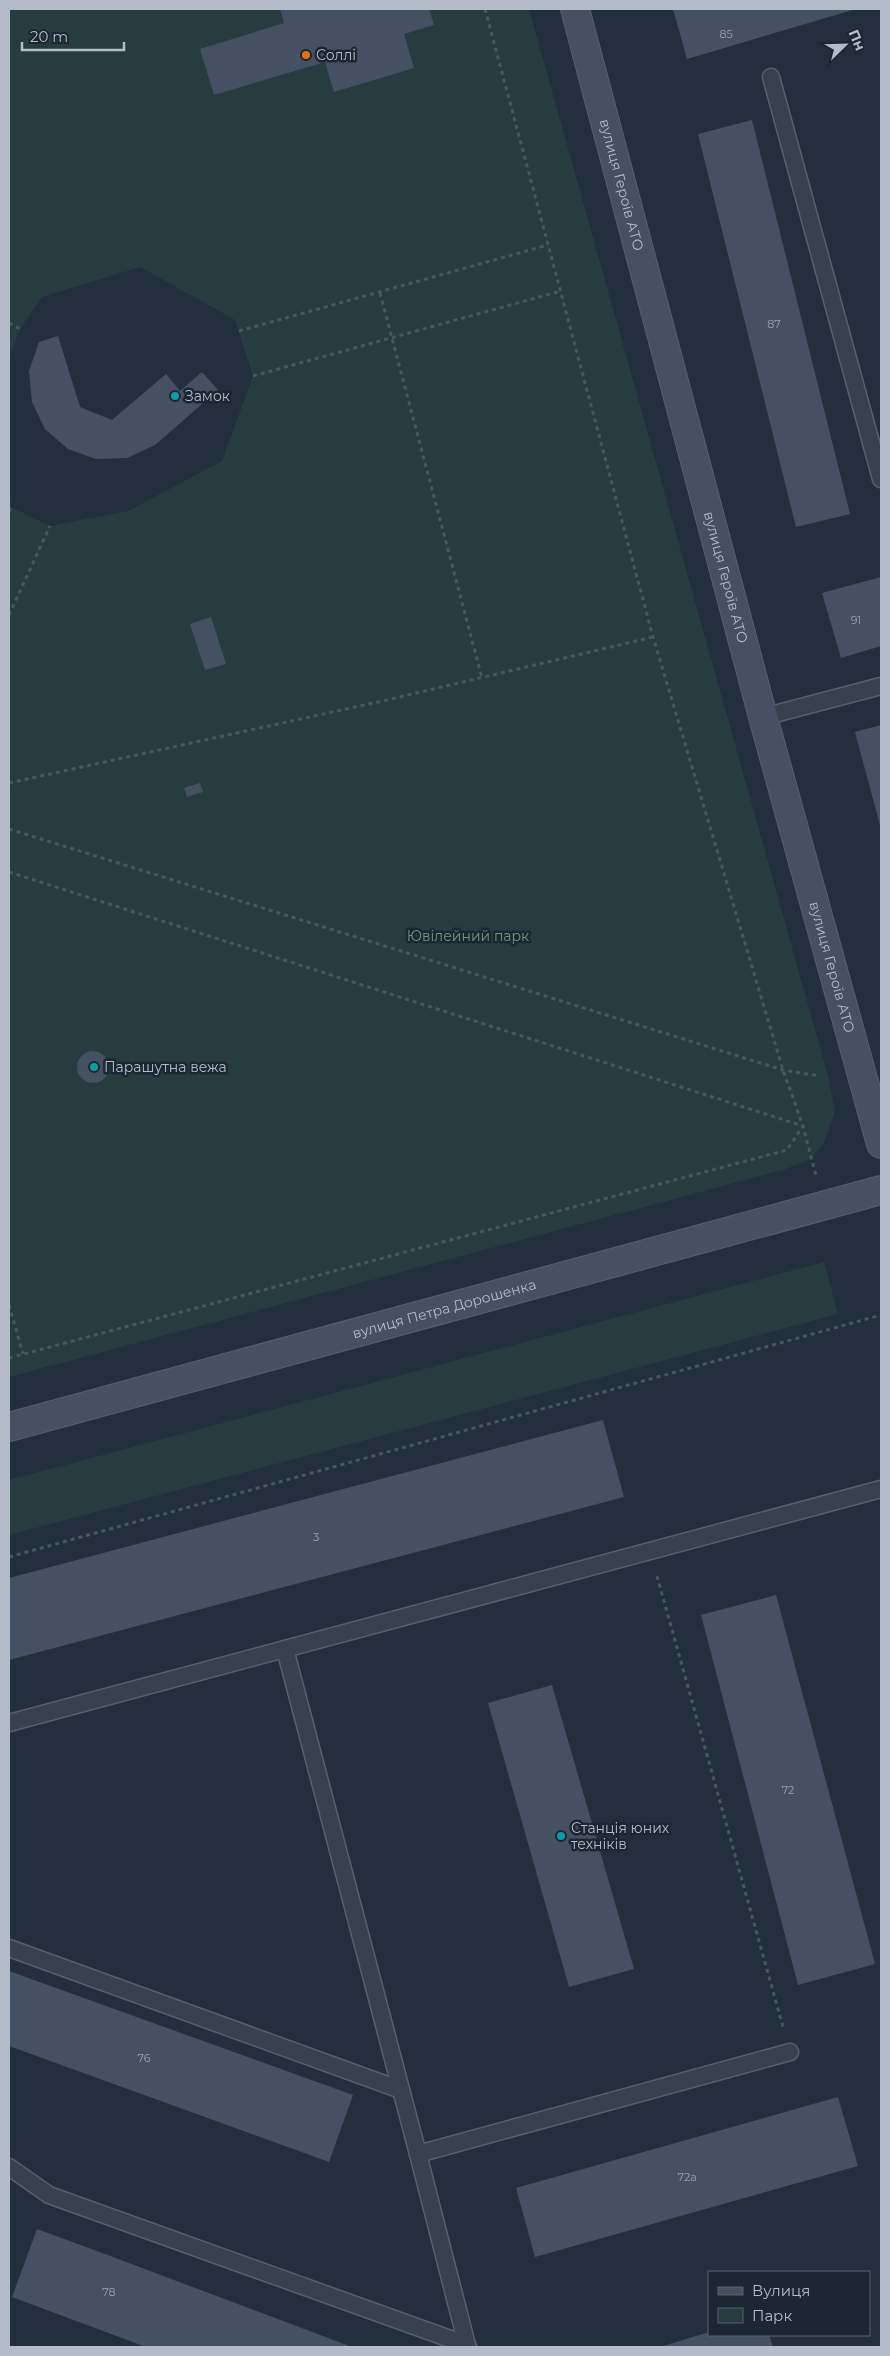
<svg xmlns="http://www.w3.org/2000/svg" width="890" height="2356" viewBox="0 0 890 2356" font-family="Montserrat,sans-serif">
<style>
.green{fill:#263c3f}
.building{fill:#455162}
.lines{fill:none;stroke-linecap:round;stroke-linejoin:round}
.lane-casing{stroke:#565f6c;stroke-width:19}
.secondary-casing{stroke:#565f6c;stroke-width:30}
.path{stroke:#44595c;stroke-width:3;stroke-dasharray:4 4;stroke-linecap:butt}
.lane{stroke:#38414e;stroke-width:16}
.secondary{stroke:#465061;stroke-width:28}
.food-dot{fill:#e8710a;stroke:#1d2633;stroke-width:2}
.culture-dot{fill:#0f9aa8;stroke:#1d2633;stroke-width:2}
.labels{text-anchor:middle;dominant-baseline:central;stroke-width:5;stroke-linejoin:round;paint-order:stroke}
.number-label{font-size:11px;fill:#98a1af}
.poi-label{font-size:14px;fill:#b4bcc9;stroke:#1d2633;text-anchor:start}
.street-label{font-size:14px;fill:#b4bcc9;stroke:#1d2633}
.park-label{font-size:14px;fill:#6b9a76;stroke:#1d2633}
</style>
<rect width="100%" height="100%" fill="#242f3e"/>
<!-- green -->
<g class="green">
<polygon points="9,9 529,9 828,1076 835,1111 824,1143 810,1159 786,1169 9,1377 9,490 11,507 50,526 128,511 222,461 253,376 235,320 140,267 42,297 20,329 9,359"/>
<polygon points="824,1262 838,1314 9,1535 9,1480"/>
</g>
<!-- building -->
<g class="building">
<polygon points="280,9 429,9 434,25 404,34 414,68 334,92 325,62 214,95 200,49 284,23"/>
<polygon points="673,9 856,9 687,59"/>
<polygon points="752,120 850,514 796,527 698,134"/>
<polygon points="58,336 80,407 112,420 166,374 180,391 202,372 218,390 155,445 127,458 96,459 68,449 45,429 32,402 29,371 39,342"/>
<polygon points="881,577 881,646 841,658 822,593"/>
<polygon points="211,617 226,664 205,670 190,624"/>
<polygon points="881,725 881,829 855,732"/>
<polygon points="200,783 203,792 187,797 184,788"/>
<circle cx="93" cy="1067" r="16"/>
<polygon points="603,1420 624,1497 9,1660 9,1578"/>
<polygon points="776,1595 875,1964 798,1985 701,1615"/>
<polygon points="552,1685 634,1969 569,1987 488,1703"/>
<polygon points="9,1971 353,2095 329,2162 9,2046"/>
<polygon points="838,2097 858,2166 535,2257 516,2188"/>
<polygon points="37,2229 105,2254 352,2347 146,2347 12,2297"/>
<polygon points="709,2332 709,2335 769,2335 773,2347 660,2347"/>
</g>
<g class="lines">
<defs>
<g id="lane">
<polyline points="771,77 881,479"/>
<polyline points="763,717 881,686"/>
<polyline points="285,1649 418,2154"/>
<polyline points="9,1723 881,1489"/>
<polyline points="9,1948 401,2090"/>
<polyline points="9,2167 49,2195 467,2345 468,2347"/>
<polyline points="467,2345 418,2154 790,2052"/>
</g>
<g id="secondary">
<path id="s1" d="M 575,9 L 763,717 L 881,1144"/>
<path id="s2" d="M 9,1427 L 881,1190"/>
</g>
</defs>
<!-- lane casing -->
<use href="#lane" class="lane-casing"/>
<!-- secondary casing -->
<use href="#secondary" class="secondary-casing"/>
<!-- path -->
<g class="path">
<polyline points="485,9 653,637 783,1070 803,1126 816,1176"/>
<polyline points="380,293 482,678"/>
<polyline points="9,323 20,329"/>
<polyline points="239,331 548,245"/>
<polyline points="253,376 561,291"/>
<polyline points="9,512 11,507"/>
<polyline points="9,615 50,526"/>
<polyline points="9,783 387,700 653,637"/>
<polyline points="9,829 783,1070 819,1076"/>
<polyline points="9,872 803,1126 787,1150 9,1358"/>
<polyline points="9,1305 23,1354"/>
<polyline points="9,1557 881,1315"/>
<polyline points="657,1576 783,2027"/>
</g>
<!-- lane -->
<use href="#lane" class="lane"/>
<!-- secondary -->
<use href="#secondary" class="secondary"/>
</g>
<!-- markers -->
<circle class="food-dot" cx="306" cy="55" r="5"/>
<g class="culture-dot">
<circle cx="175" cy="396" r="5"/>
<circle cx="94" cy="1067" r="5"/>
<circle cx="561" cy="1836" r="5"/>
</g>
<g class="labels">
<!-- number labels -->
<g class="number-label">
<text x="726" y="34">85</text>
<text x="774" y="324">87</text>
<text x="856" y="620">91</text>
<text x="316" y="1537">3</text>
<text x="788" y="1790">72</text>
<text x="144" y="2058">76</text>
<text x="687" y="2177">72а</text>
<text x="109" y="2292">78</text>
</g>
<!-- poi labels -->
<g class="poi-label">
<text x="316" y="55">Соллі</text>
<text x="185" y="396">Замок</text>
<text x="104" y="1067">Парашутна вежа</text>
<text x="571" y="1828">Станція юних<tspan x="571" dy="16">техніків</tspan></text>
</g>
<!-- street labels -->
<g class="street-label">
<text stroke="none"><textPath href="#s1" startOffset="182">вулиця Героїв АТО</textPath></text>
<text stroke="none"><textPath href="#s1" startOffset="588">вулиця Героїв АТО</textPath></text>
<text stroke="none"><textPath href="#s1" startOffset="992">вулиця Героїв АТО</textPath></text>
<text stroke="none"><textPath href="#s2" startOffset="451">вулиця Петра Дорошенка</textPath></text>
</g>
<!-- park labels -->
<g class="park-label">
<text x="468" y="936">Ювілейний парк</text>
</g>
</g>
<!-- border -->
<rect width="890" height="2356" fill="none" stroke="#b4bcc9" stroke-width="20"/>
<!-- legend -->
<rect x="708" y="2271" width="162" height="65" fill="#1d2633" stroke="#59626f"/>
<rect x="718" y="2287" width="25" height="8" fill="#465061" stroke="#59626f"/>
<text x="752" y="2296" font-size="15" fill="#b4bcc9">Вулиця</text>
<rect x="718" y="2308" width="25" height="15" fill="#263c3f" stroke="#59626f"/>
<text x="752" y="2321" font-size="15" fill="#b4bcc9">Парк</text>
<!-- north arrow -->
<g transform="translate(845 45) rotate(67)" stroke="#1d2633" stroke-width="4" paint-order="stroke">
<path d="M0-4L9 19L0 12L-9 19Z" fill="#b4bcc9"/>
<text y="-8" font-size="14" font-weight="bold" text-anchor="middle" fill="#b4bcc9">Пн</text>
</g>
<!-- scale -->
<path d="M22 42v8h102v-8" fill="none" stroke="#b4bcc9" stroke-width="2.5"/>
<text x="30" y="42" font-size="15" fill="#b4bcc9" stroke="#1d2633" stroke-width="4" paint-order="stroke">20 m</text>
</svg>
